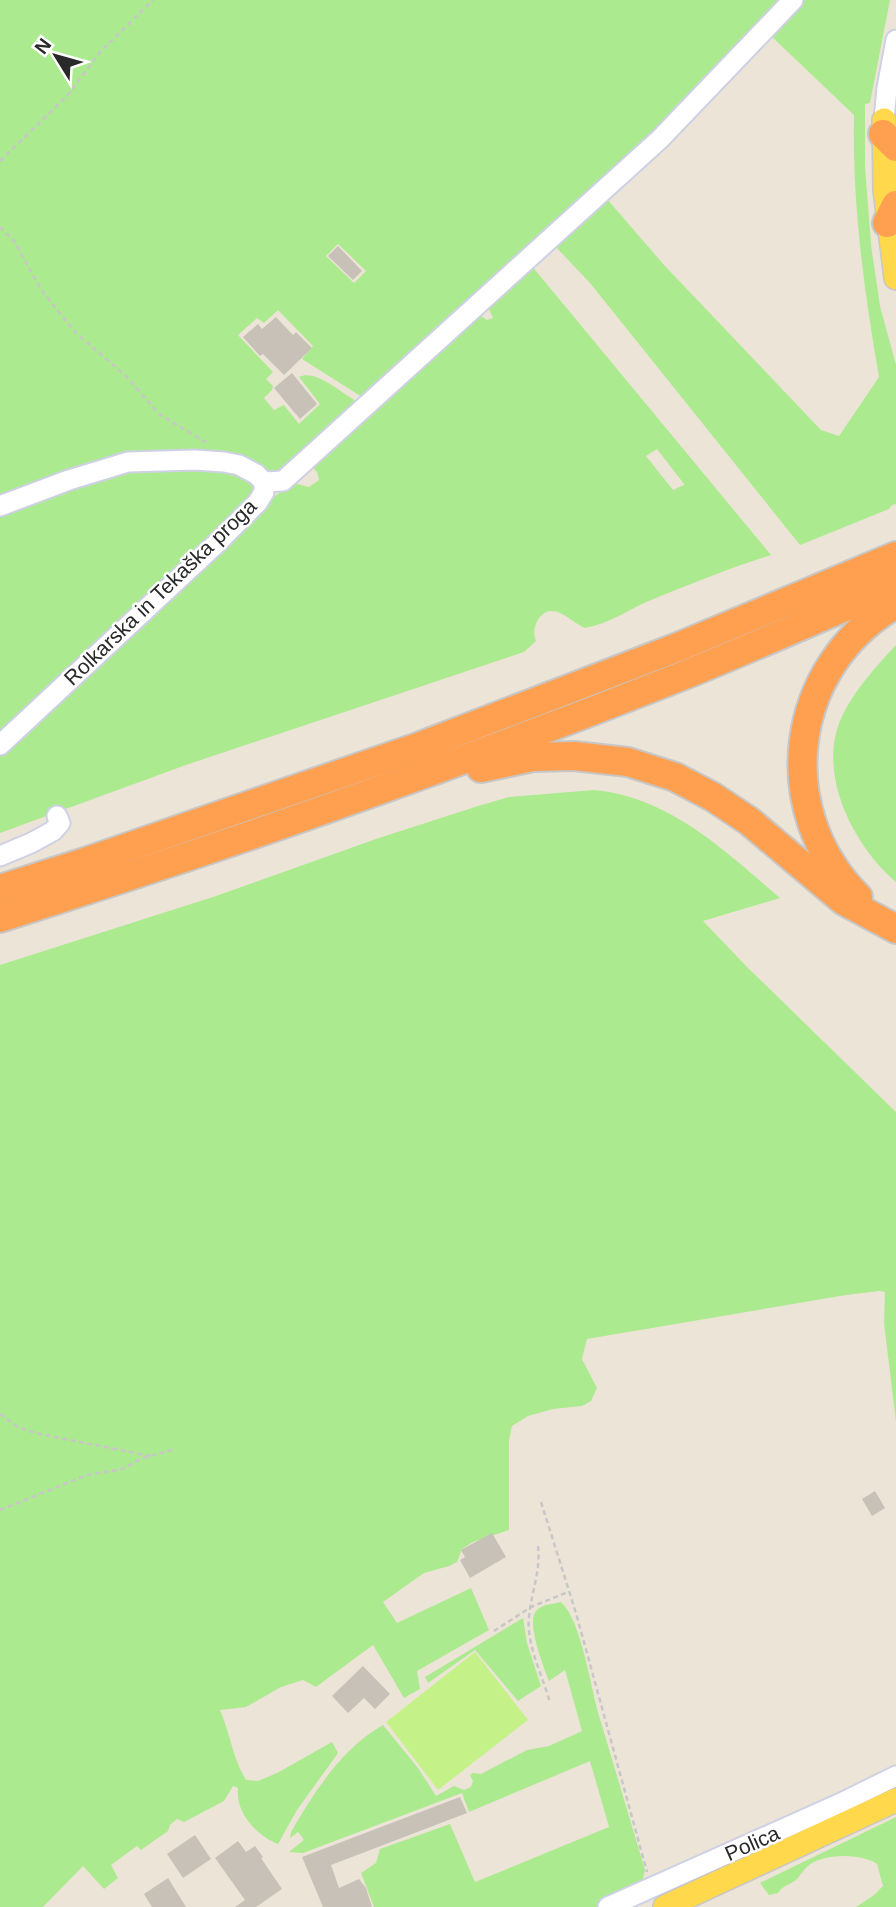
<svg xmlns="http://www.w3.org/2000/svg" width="896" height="1907" viewBox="0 0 896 1907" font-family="Arial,sans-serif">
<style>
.green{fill:#acea8f;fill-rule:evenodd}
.pitch{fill:#c4f289}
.building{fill:#c8c1b8}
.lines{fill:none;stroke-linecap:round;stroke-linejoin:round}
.minor-casing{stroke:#ced1e4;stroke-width:23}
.major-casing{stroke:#c7c7c7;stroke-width:26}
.highway-casing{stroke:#c7c7c7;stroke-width:32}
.path{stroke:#c7c7c7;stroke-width:2.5;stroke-dasharray:5 3.5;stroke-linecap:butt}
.minor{stroke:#fff;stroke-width:19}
.major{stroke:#ffd84c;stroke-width:23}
.highway{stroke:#ffa051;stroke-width:28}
.labels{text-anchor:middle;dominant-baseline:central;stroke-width:5;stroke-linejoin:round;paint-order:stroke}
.street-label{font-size:21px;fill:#292929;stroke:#fff}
</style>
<rect width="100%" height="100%" fill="#ede4d8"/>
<!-- green -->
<g class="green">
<path d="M 0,0 L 786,0 L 675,117 L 362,397 L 302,359 L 313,346 L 278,310 L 264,323 L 257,318 L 238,335 L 273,372 L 266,379 L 273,386 L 272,390 L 264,398 L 274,410 L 284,405 L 299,424 L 320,404 L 299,377 C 315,369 339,391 353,399 L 358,405 L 276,475 L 254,467 L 199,456 L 0,501 ZM 338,244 L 366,271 L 354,283 L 326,256 Z"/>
<path d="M 803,0 L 890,0 L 870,103 L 865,104 L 865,166 L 871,245 L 880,306 L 896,365 L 896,504 L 892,505 L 889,509 L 800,545 L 590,283 L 554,245 L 607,199 L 664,265 L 821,430 L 839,436 L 879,377 C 864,291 852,202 854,115 L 770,35 Z"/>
<path d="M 531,265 L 771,555 C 730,568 690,584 651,600 C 630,609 608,624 585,628 C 570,622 554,600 539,618 C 534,626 533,632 536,641 L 524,652 L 186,765 L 0,833 L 0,510 L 127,467 L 222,465 L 254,482 L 261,506 L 293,483 L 309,487 L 319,480 L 317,472 L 309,464 L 478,314 L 487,320 L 493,318 L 488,307 ZM 657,449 L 684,484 L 684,485 L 673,490 L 646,456 Z"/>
<path d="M 896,645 L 896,882 C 857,849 823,786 836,733 C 845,700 873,670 896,645 Z"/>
<path d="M 594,790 C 670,797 725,851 780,898 L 703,921 L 747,967 L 896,1112 L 896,1422 L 884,1323 L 885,1292 L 879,1291 L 846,1295 L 587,1339 L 582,1359 L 597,1388 L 591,1401 L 582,1406 L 553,1409 L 528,1416 L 512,1426 L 509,1440 L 509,1530 L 473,1542 L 462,1549 L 457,1562 L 449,1566 L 424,1573 L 383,1602 L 397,1623 L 471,1588 L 489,1630 L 417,1671 L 420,1689 L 404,1698 L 373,1645 L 316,1687 L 303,1680 L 281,1687 L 246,1707 L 220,1710 C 230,1733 233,1759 246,1780 L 258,1781 L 277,1773 L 332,1742 L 338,1753 L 297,1810 L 278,1844 C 257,1836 235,1813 238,1788 L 233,1786 L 224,1801 L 184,1822 L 177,1819 L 170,1825 L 168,1831 L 141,1850 L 137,1846 L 111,1865 L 118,1878 L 104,1889 L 83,1866 L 43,1907 L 0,1907 L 0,965 L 216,896 L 376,839 L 478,806 L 509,797 Z"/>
<path d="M 561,1602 C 582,1621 591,1691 600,1719 C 615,1769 630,1820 645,1870 L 642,1883 L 600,1907 L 374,1907 L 361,1873 L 376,1863 L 380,1849 L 450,1824 L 475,1882 L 609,1827 L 590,1761 L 469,1812 L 462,1793 L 303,1853 L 289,1852 L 304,1840 L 298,1832 L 290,1838 L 291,1832 C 314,1792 342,1748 383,1725 L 418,1768 L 436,1796 L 454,1786 L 464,1790 L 471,1787 L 473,1781 L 470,1775 L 473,1773 L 481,1774 L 527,1750 L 549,1746 L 582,1731 L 565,1670 L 549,1681 C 544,1668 526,1623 536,1611 C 542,1604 553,1604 561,1602 Z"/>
<polygon points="523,1618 527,1643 541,1686 518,1701 475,1650 428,1683 425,1677"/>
<path d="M 896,1817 L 896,1907 L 856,1907 L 874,1895 L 883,1886 L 877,1864 C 861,1853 821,1853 807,1867 C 803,1870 800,1876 796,1880 C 789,1885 782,1886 778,1893 L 769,1895 L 760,1883 Z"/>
</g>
<!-- pitch -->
<polygon class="pitch" points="475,1652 528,1720 438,1790 386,1722"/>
<!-- building -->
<g class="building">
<polygon points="338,246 362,271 353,280 328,256"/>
<polygon points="276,317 293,335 296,332 312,348 284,375 263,354 260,356 243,337 258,324 262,329"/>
<polygon points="292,373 317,404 300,419 274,388"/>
<polygon points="875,1491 885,1508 872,1516 862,1499"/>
<polygon points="492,1533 506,1557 470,1578 460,1560 465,1557 461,1550"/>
<polygon points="363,1666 390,1694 375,1709 364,1698 348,1713 332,1696"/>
<polygon points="460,1797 467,1813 331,1865 339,1888 359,1879 366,1888 372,1907 323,1907 302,1857"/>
<polygon points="195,1835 211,1859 183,1878 167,1854"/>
<polygon points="238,1841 246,1852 255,1846 263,1857 261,1858 282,1889 256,1907 235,1907 245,1900 215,1858"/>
<polygon points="168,1878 186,1907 152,1907 144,1894"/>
</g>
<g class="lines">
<defs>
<g id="minor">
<polyline points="884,120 887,88 896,40"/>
<polyline points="264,482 283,481 660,139 793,0"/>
<polyline points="0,506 69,480 128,462 195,460 224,462 239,465 256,474 264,482 264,492 258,502 217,543 0,745"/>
<polyline points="0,856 31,843 53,831 60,823 57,816"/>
<polyline points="608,1907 839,1804 896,1776"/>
</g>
<g id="major">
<polyline points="884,120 885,190 896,278"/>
<polyline points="665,1907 896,1800"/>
</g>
<g id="highway">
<polyline points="883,134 896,147"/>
<polyline points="887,223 896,205"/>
<polyline points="481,768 533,757 574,756 628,762 675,777 713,797 749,821 844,901 896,929"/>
<polyline points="0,889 82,863 418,747 678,647 896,556"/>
<path d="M 858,897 C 771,810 788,666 896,604"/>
<path d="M 0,918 C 230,845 458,765 682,676 C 754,647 825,615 896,585"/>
</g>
</defs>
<!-- minor casing -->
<use href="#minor" class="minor-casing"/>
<!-- major casing -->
<use href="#major" class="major-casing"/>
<!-- highway casing -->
<use href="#highway" class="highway-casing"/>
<!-- path -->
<g class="path">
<polyline points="0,161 66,97 100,52 153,0"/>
<polyline points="0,227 14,241 42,291 76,333 126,376 159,414 207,443"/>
<polyline points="0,1414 18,1427 35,1433 150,1456"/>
<polyline points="541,1502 576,1613 647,1872"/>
<polyline points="0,1510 87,1475 122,1469 143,1458 175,1449"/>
<path d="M 538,1546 C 541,1572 531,1592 529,1617 C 526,1645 543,1676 550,1703"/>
<polyline points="494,1631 531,1607 568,1592"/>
</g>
<!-- minor -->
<use href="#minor" class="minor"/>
<!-- major -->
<use href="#major" class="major"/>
<!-- highway -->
<use href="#highway" class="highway"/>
</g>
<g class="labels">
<!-- street labels -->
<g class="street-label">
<text transform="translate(160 592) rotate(-44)">Rolkarska in Tekaška proga</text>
<text transform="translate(752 1843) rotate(-24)">Polica</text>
</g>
</g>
<!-- north arrow -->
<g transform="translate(56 56) rotate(307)" stroke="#ffffff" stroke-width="5" paint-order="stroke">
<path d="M0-5L12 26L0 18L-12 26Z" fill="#292929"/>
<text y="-10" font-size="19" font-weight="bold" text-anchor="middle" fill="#292929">N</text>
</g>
</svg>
